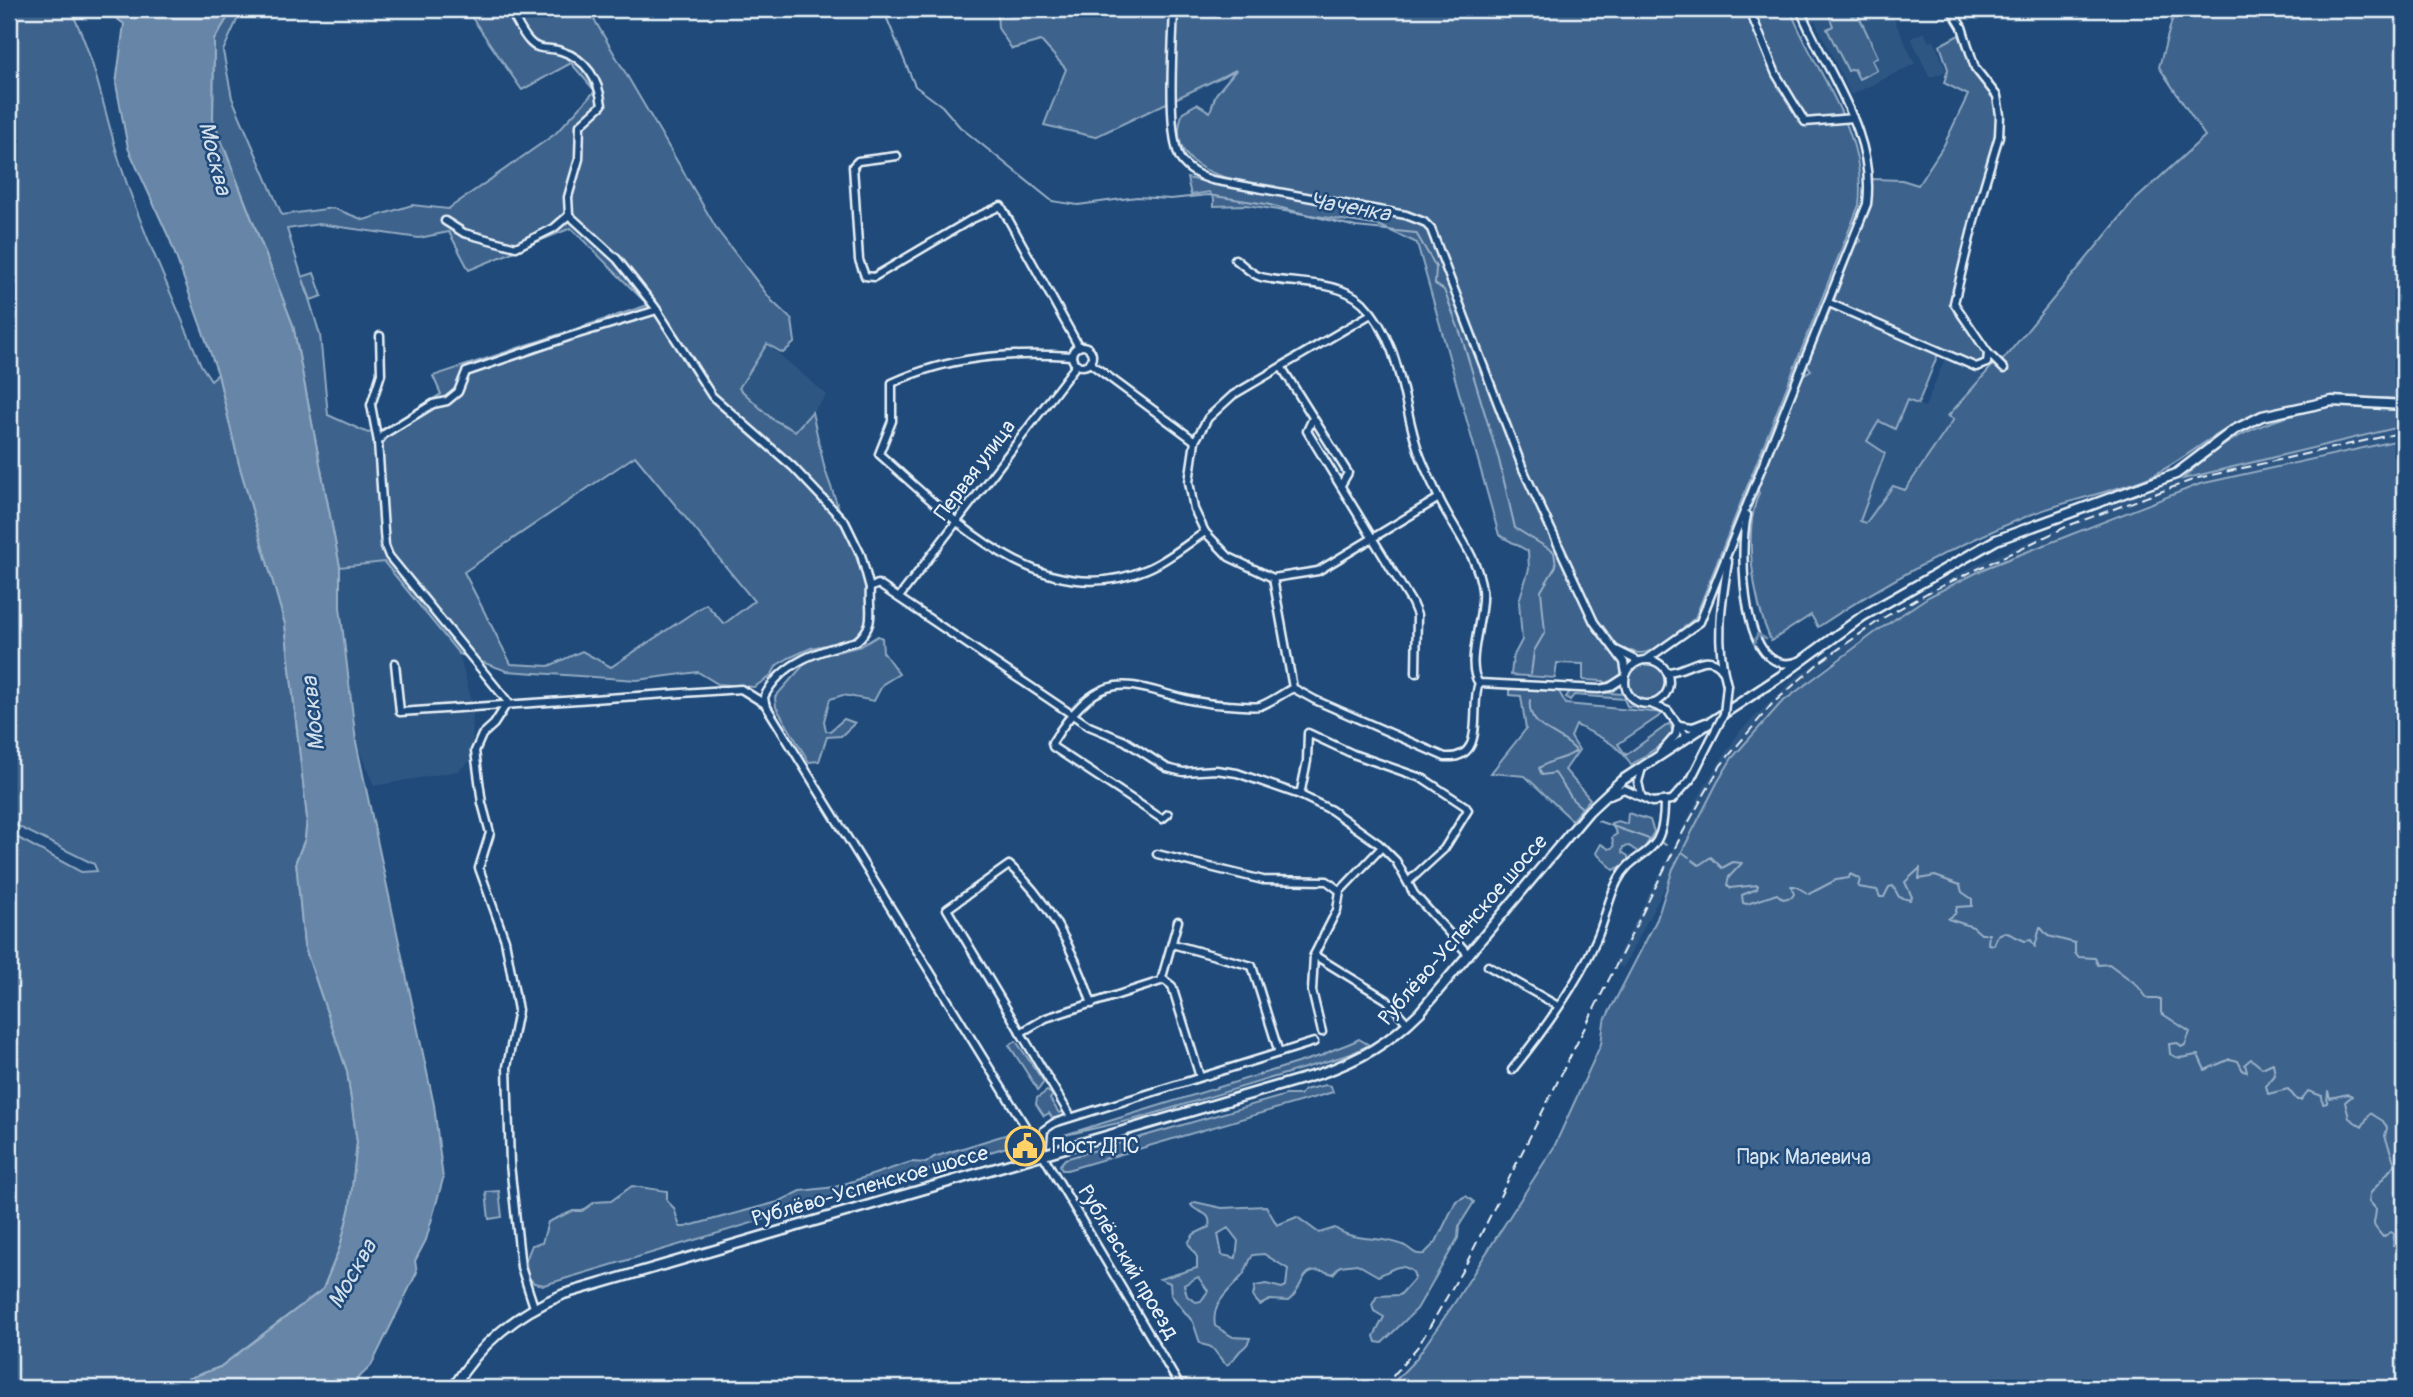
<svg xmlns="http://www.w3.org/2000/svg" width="2413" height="1397" viewBox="0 0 2413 1397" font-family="Pangolin,sans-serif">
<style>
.built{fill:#2e5683}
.green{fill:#3c628c;stroke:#92aac2;stroke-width:2;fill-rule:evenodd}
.water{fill:#6685a7;stroke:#9ab0c7;stroke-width:2}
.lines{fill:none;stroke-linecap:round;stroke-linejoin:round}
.stream{stroke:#9ab0c7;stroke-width:2}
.minor-casing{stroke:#e8f1f8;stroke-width:11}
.major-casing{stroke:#e8f1f8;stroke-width:13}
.minor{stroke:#1f4a7a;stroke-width:6}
.major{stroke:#1f4a7a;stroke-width:8}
.rail{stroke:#e8f1f8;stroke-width:2;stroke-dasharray:10 5;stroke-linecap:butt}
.minor-bridge-casing{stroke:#e8f1f8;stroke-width:11;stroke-linecap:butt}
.minor-bridge{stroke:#1f4a7a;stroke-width:6}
.oneway{stroke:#6f8dac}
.labels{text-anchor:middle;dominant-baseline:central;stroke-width:5;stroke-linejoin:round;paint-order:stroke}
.street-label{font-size:21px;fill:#e8f1f8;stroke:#1f4a7a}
.poi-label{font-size:21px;fill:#e8f1f8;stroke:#1f4a7a;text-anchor:start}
.park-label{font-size:21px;fill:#d7e3ed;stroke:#1f4a7a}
.water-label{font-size:23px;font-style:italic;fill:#d4e1ec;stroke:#1f4a7a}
</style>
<rect width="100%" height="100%" fill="#1f4a7a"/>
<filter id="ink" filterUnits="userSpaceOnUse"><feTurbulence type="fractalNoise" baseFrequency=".0143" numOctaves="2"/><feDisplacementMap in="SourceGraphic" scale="14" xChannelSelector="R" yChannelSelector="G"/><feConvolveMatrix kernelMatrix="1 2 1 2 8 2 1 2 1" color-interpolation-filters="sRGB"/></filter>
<g filter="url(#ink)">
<!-- built -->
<g class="built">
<polygon points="1809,9 1894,9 1892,15 1915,64 1851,95"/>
<polygon points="1924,32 1929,42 1934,40 1946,71 1930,78 1911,38"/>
<polygon points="767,344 827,395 795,432 772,419 739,387"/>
<polygon points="1946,356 1985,375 1949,416 1954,418 1905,490 1893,486 1866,523 1859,521 1885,453 1866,442 1879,421 1907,400 1925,407"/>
<polygon points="2404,426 2404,439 2200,484 2152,501 1988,567 1928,597 1876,631 1825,667 1760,724 1732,758 1623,968 1614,963 1706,783 1740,731 1794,679 1872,623 1979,563 2129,498 2201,472"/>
<polygon points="384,562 459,654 473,706 472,760 458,771 374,786 356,742 340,607 340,567"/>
</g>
<!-- green -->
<g class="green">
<path d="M 9,9 L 70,9 C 96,58 104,114 121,166 C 143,234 174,299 201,365 L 211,380 L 218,374 L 239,464 L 285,624 L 307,818 L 305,839 L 296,861 L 304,945 L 347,1071 L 357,1142 L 350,1207 L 340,1247 L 323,1289 L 220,1367 L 178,1384 L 162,1388 L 9,1388 L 9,833 L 81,872 L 97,871 L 94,864 L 9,822 Z"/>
<path d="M 233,9 L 242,9 L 223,51 L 232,98 L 282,215 L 333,208 L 364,220 L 412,205 L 448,209 L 555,134 L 595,91 L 571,63 L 522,90 L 466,9 L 588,9 L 718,231 L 772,301 L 792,320 L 795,342 L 783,353 L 767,344 L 739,388 L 772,419 L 795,431 L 812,412 L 825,470 L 866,585 L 868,616 L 866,627 L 850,640 L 811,648 L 789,658 L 777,665 L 771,676 L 754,687 L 718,684 L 698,672 L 637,680 L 507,671 L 459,654 L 384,562 L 340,567 L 293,325 L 213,119 L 214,39 ZM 319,224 L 419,238 L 449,232 L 469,270 L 571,228 L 648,305 L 433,376 L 441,394 L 383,429 L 368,433 L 328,415 L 320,335 L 303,279 L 311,300 L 322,296 L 314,273 L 302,277 L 287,229 ZM 635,456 L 754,601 L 724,624 L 706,604 L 611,667 L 582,651 L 549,666 L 511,664 L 464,572 Z"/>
<path d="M 997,9 L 1790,9 C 1815,74 1868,131 1859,205 L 1695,618 C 1679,630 1652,661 1631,651 L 1622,663 L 1623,678 L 1607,685 L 1604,681 L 1583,680 L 1583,664 L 1557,663 L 1555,678 L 1511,675 L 1513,657 L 1522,640 L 1519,601 L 1529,569 L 1528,551 L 1499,535 L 1417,243 L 1380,226 L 1247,205 L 1214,206 L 1214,199 L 1209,192 L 1191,195 L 1187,178 L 1274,195 L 1275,186 C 1234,181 1161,172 1183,112 L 1197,104 L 1210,112 L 1216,94 L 1236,70 L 1095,137 L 1044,125 L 1066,69 L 1041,41 L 1012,49 L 998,28 Z"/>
<polygon points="1843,9 1848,9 1852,17 1858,14 1878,57 1872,60 1877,70 1859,79 1854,69 1848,71 1827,29 1833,26 1829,15"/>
<path d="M 2175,9 L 2404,9 L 2404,399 C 2342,396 2285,398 2229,428 C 2200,443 2177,465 2147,478 C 2109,493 2068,500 2030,515 C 1956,545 1885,582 1818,627 L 1811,615 L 1771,641 C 1754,602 1742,533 1759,493 L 1757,488 L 1803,375 L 1811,370 L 1807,365 L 1831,308 L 1936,351 L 1938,354 L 1918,404 L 1907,400 L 1895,429 L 1879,421 L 1867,441 L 1885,453 L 1860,521 L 1866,523 L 1893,486 L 1905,490 L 1954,419 L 1948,416 L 1993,365 L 1998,366 L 2133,202 L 2205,136 L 2159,67 Z"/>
<polygon points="1959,35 1973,71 1995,97 1997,111 1994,141 1951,302 1954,312 1987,356 1983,363 1978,364 1836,304 1834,300 1855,245 1861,241 1859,237 1870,202 1872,179 1902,180 1918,185 1944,145 1968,95 1944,83 1948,69 1940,45"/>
<path d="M 2341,405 L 2404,411 L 2404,426 L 2183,479 C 2230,431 2277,416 2341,405 Z"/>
<polygon points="2404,439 2404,1388 1388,1388 1415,1360 1455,1302 1554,1147 1601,1044 1604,1022 1657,919 1673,869 1717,783 1732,758 1781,703 1877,631 1928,597 1988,567 2200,484"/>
<polygon points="878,636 882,638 883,652 899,674 883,684 874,701 843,695 830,699 824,721 826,731 830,731 844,719 855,723 841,736 827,737 819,761 809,762 776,707 775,697 809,659 861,646"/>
<circle cx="1646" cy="682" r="19"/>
<path d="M 1510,687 L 1558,690 L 1566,704 L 1664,713 L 1618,744 L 1626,755 L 1670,723 L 1673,733 L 1667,741 L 1631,765 C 1620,744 1596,735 1576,725 L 1571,737 L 1579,750 L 1565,770 L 1590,799 L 1572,820 L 1525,776 L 1491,773 L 1526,729 L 1521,696 L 1510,695 Z"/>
<polygon points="1571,690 1623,694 1641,707 1627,706 1624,699 1574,695 1570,700 1566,697"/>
<polygon points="1628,813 1650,820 1654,832 1641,854 1629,846 1623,847 1622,852 1628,856 1628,863 1614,870 1596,853 1601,844 1609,849 1614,847 1612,837 1617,834 1611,823 1618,821 1627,824"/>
<path d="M 1359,1039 L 1369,1045 L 1351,1054 L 1136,1119 L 1061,1136 L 1323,1055 C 1334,1048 1346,1046 1359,1039 Z"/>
<polygon points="1016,1041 1044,1082 1038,1090 1009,1045"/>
<polygon points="1326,1085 1331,1086 1333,1092 1067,1170 1062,1170 1060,1165 1065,1159 1286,1095 1300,1095 1304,1090"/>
<polygon points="1047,1091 1053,1095 1050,1099 1059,1113 1063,1111 1066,1117 1053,1119 1049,1113 1044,1116 1036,1104 1037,1098"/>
<polygon points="1008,1134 1018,1134 1017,1144 544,1285 534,1283 527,1276 526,1260 532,1245 542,1243 548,1222 573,1211 582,1211 595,1202 611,1201 632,1186 667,1191 667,1201 674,1208 680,1227 685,1227 778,1202 801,1191 835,1187 911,1162 926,1163 934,1157"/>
<polygon points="499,1191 502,1217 489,1219 486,1192"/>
<path d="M 1466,1196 L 1474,1202 L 1459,1226 L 1458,1238 L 1417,1309 L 1382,1343 L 1376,1342 L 1374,1336 L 1384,1317 L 1374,1311 L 1372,1305 L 1377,1296 L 1400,1295 L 1415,1278 L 1413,1272 C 1399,1261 1393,1270 1378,1276 L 1357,1264 L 1340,1266 L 1333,1274 C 1297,1261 1307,1287 1288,1301 L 1270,1300 L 1260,1305 L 1253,1297 L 1255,1286 L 1266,1284 L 1282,1288 L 1286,1286 L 1288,1269 L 1264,1254 L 1253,1255 C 1248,1262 1247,1270 1242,1276 C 1229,1292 1211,1302 1215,1326 L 1233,1337 L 1250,1338 C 1248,1346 1245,1346 1240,1351 C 1225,1369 1229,1369 1214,1350 C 1210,1344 1205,1347 1200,1343 L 1193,1322 L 1171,1295 L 1170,1283 L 1160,1279 L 1197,1268 L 1197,1257 L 1188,1243 L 1194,1234 L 1209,1227 C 1212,1210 1198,1215 1191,1205 L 1195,1202 L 1222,1208 L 1266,1206 L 1277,1225 L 1297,1217 L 1319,1233 L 1335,1228 C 1355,1243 1383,1235 1405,1246 C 1414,1251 1413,1255 1424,1254 L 1436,1242 L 1456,1201 ZM 1228,1228 L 1238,1241 L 1236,1258 L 1222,1255 L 1218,1234 ZM 1198,1277 L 1208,1291 L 1201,1301 L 1196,1302 L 1187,1296 L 1184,1285 Z"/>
</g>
<!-- water -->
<polygon class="water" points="104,9 233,9 214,40 213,119 293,325 340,567 340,607 356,742 434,1105 443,1179 426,1240 415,1261 417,1272 371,1366 348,1388 162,1388 220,1367 323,1289 340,1247 350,1207 357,1142 347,1071 304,945 296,861 305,839 307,818 285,624 239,464 218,374 170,240 128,148 116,84 124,24"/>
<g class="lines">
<!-- stream -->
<g class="stream">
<polyline points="883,9 915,86 942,106 960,127 1052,201 1078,205 1137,197 1171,199 1208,195 1266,204 1356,227 1416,233 1436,267 1435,284 1444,290 1461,335 1499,460 1515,528 1554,552 1556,566 1541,591 1545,632 1534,651 1531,674"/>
<path d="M 1530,700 C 1526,730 1562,732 1576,751 C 1565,760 1553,758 1539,768 L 1542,775 L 1555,773 L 1573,800 L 1581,807"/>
<polyline points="1598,821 1652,840"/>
<polyline points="1658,841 1666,845"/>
<polyline points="1682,852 1689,857"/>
<path d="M 1692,860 L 1699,865 L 1711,857 L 1722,868 L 1733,862 L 1742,863 L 1729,877 L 1727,885 L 1730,888 L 1758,885 L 1757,889 L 1742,895 L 1743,903 L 1747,904 L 1777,894 L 1783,899 L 1792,897 L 1794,894 L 1791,886 L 1795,886 L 1809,894 L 1836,880 L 1849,878 L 1850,874 L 1860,879 L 1858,887 L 1877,890 L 1880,897 L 1884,897 L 1889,887 L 1893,886 L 1899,897 L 1910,900 L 1912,897 L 1905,882 L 1920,868 L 1919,879 L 1935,876 L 1960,885 L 1962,892 L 1972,899 L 1972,906 L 1957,907 L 1955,914 L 1948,919 L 1973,927 L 1981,934 L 1989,934 L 1988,944 L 1994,945 L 1998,935 L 2005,932 L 2025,941 L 2031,940 L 2035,947 L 2040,927 L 2048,936 L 2075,943 L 2075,953 L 2078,957 L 2095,958 L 2098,965 L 2109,964 L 2136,984 L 2148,999 L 2161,999 L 2161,1013 L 2190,1032 L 2185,1045 L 2181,1047 L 2178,1043 L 2169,1044 L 2170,1054 C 2180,1061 2186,1056 2198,1055 L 2205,1070 L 2230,1059 L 2238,1061 L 2243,1071 L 2247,1072 L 2245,1064 L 2251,1059 L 2262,1068 L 2273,1063 L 2275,1075 L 2266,1086 L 2268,1094 L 2288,1089 L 2297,1100 L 2301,1100 L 2308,1091 L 2322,1096 L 2323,1104 L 2327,1103 L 2328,1091 L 2330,1098 L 2348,1094 L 2352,1096 L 2345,1102 L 2349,1118 L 2362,1127 L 2370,1113 L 2383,1121 L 2387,1128 L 2385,1136 L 2395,1164 L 2370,1194 L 2369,1201 L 2376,1209 C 2375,1228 2369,1220 2383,1237 L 2391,1232 L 2394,1234 L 2393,1246 L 2404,1245"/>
</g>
<defs>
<g id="minor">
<path d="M 509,9 C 516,19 521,33 530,42 C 538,51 550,47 561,51 C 587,59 599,81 602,105 L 580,125 L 579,159 L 568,197 L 569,215"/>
<path d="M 1174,9 C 1173,39 1166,137 1181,160 C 1188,170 1201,177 1212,180 L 1406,215 L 1424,222 L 1431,229 L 1523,469 L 1594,622 L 1624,662 L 1626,674"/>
<polyline points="1749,9 1776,74 1805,122 1853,118"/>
<polyline points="1951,9 1962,27 1975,68 1997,96 2000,115 1999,136 1975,217 1954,303 1988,353 2004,369"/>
<polyline points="897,156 858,161 853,166 859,260 865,276 874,277 972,219 1001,206 1079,347"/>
<polyline points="445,221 464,233 516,247 554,228 569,215 617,259 655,307 712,396 793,467 845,522 861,555 870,588"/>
<path d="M 1235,259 C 1243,265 1252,275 1261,277 C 1293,285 1338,279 1363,303 C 1401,342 1402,401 1418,450 C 1423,465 1431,480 1437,494 C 1451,526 1478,555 1482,590 C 1485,617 1464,664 1479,683 L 1599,689 L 1610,687 L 1624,678"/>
<polyline points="1829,303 1976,367 1987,363 1988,353"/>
<polyline points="1371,314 1233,395 1208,418 1195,441 1189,482 1194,509 1205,532 1229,557 1273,578 1318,571 1439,498"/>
<polyline points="380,336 381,374 371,405 378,442 385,546 389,556 508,702 494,724 482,735 475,751 482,803 490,833 479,868 505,940 518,1010 507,1067 510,1164 521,1267 534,1307"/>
<circle cx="1082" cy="356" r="10"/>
<path d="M 1072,356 C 1010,352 949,356 892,383 L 892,421 L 879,454 C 951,517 1041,615 1147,569 C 1167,561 1187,544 1205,532"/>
<polyline points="1090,363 1195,441"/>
<polyline points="1282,368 1348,473 1341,485"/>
<polyline points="1313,418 1307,431 1412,603 1417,615 1416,673"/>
<polyline points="378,442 384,434 433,404 447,401 458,392 466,372 568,337 657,310"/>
<path d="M 1747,515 C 1739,549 1740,683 1799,661"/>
<path d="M 1273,578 L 1293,688 L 1315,700 L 1445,757 C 1488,760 1469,707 1479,683"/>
<polyline points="900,596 1077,364"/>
<polyline points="1616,650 1638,661"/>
<circle cx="1647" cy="682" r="22"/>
<path d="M 1646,660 L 1700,622 L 1867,204 C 1876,131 1826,73 1800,9"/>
<polyline points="395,663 400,712 741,689 765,704 1043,1155 1181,1388"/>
<path d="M 1667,672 C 1686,672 1708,649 1722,669"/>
<path d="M 1727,685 C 1715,643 1721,604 1728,562"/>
<path d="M 765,704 L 764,697 C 782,661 821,650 857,641 C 877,623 868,611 870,588 L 878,584 L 1089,726 L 1125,741 L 1167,768 L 1183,772 L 1216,770 L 1237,773 L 1300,795 L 1331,810 L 1379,844 L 1396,861 L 1414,894 L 1469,955"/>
<polyline points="1653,705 1668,711 1687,737"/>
<polyline points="1679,725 1693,727 1706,722"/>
<polyline points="1661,752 1676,735 1678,724"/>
<polyline points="1300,795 1307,761 1308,733 1353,754 1424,779 1465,806 1468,810 1444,849 1408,882"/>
<polyline points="1610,795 1624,789 1652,802 1672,800 1691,779 1710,741"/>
<polyline points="1641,795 1638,782 1642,768"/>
<path d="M 1168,814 L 1162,819 L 1053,747 L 1052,743 C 1113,644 1142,702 1228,705 C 1237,705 1251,708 1260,706 C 1271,702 1283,693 1293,688"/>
<polyline points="1157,854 1263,880 1327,881 1340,891"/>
<polyline points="1172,944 1252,966 1279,1053"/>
<polyline points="1314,955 1387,1000 1408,1024"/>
<polyline points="1488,966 1558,1006"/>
<polyline points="1163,979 1172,986 1200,1077"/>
<polyline points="1322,1032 1312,991 1314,955 1337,910 1340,891 1382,847"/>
<polyline points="1020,1033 1046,1018 1161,981 1178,921"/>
<path d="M 1512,1070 C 1544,1030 1577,985 1597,938 C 1605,920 1608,900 1617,882 C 1635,845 1664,863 1664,803"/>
<path d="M 1071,1117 L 947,909 L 1009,865 C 1050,901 1075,953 1092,1004"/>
<polyline points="1042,1151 1044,1130 1054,1123 1314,1042"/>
</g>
<path id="major" d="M 453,1388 C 480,1343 516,1314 564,1294 L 1319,1074 C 1360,1060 1389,1043 1420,1012 L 1589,811 L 1621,781 L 1781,676 L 1863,616 L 1996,540 L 2176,474 L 2234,430 L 2262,416 L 2332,401 L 2404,405"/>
</defs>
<!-- minor casing -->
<use href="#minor" class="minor-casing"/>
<!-- major casing -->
<use href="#major" class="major-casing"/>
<!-- minor -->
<use href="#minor" class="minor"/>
<!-- major -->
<use href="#major" class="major"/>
<!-- rail -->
<polyline class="rail" points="1383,1388 1419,1345 1466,1264 1683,832 1721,765 1772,704 1820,662 1883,618 1927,593 2070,525 2198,478 2404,432"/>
<defs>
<polyline id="minor-bridge" points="1710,741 1724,714 1727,685"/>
</defs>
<!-- minor-bridge casing -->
<use href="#minor-bridge" class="minor-bridge-casing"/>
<!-- minor-bridge -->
<use href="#minor-bridge" class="minor-bridge"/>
</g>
<!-- one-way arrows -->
<defs><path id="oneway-chevron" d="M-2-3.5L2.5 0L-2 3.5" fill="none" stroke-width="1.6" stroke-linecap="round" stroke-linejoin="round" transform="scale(1.75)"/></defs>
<use class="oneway" href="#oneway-chevron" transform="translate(1759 638) rotate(-112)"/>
</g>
<!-- icons -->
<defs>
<symbol id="civic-ring" viewBox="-11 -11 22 22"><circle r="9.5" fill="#1f4a7a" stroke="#ffd166" stroke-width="1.5"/><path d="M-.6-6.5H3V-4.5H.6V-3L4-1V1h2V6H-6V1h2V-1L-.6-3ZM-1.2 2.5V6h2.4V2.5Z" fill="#ffd166"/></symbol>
</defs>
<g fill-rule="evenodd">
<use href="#civic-ring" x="1003" y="1124" width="44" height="44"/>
</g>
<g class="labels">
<!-- street labels -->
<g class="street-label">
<text transform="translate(975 470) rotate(-53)">Первая улица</text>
<text transform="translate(1463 930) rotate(-49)">Рублёво-Успенское шоссе</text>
<text transform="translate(870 1186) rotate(-16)">Рублёво-Успенское шоссе</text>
<text transform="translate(1128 1262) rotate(59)">Рублёвский проезд</text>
</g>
<!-- poi labels -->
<g class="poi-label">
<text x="1052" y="1146">Пост ДПС</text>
</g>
<!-- park labels -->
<g class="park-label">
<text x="1804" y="1157">Парк Малевича</text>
</g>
<!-- water labels -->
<g class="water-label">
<text transform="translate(215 158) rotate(76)">Москва</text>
<text transform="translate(1350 207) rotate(10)">Чаченка</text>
<text transform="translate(313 714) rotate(-96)">Москва</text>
<text transform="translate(352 1274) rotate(-60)">Москва</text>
</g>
</g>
<!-- margin -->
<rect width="2413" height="1397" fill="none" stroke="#1f4a7a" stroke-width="35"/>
<rect x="18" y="18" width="2378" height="1362" fill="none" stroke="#e8f1f8" stroke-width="2.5" filter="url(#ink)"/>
</svg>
